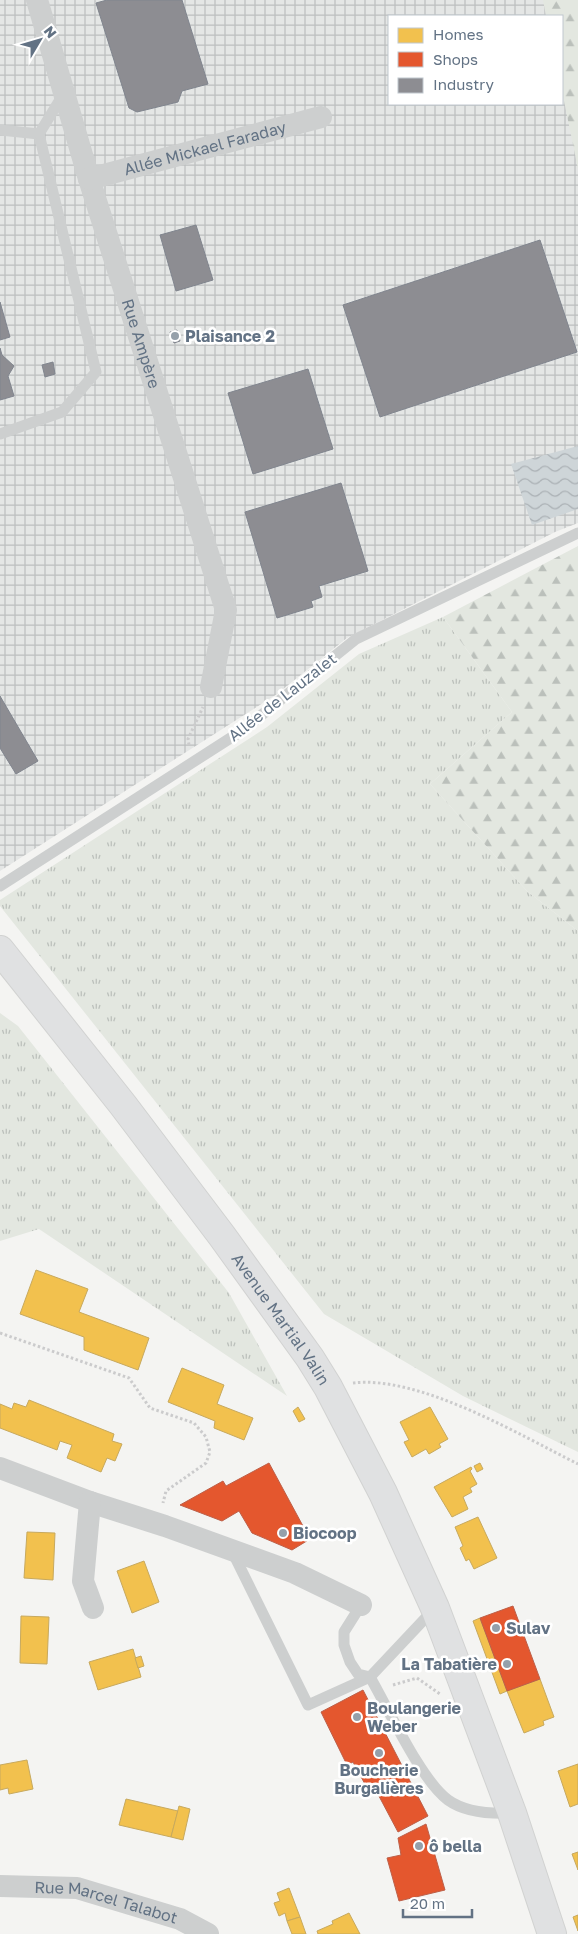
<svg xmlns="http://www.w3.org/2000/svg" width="578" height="1934" viewBox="0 0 578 1934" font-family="'Golos Text',sans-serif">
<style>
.industrial{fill:url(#industrial-grid)}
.grass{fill:url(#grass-tufts)}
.forest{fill:url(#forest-firs)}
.water{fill:url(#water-waves)}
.homes{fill:#f2c14e;stroke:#c7a95e}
.shops{fill:#e4572e;stroke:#bd5f48}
.industry{fill:#8d8d92;stroke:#80858e}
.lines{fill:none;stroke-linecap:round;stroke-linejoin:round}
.primary-casing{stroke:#d1d2d1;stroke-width:30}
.path{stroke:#cbcbcc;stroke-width:3;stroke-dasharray:2.5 2.5;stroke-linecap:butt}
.service{stroke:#cdcfcf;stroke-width:11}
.minor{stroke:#cdcfcf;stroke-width:22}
.primary{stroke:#e0e1e2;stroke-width:28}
.poi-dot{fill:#95a0aa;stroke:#fff;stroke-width:2}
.labels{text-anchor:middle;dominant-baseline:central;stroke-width:5;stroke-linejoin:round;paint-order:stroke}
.street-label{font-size:16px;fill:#627284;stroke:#fff}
.poi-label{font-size:16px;font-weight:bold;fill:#627284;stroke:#fff;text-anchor:start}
</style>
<defs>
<pattern id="industrial-grid" width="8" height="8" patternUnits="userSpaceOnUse" patternTransform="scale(1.25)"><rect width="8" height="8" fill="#e4e6e5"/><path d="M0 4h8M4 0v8" fill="none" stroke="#bcbfbf"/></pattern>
<pattern id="grass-tufts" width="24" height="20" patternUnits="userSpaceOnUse" patternTransform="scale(1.25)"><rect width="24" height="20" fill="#e3e7e0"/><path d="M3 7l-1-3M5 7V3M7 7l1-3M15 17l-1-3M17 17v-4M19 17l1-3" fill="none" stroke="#bbc0bb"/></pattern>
<pattern id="forest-firs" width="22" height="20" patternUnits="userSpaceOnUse" patternTransform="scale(1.25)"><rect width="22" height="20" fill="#e3e7e0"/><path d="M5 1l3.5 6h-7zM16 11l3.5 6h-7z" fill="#bbc0bb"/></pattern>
<pattern id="water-waves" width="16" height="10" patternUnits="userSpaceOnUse" patternTransform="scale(1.25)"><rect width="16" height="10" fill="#ced5d8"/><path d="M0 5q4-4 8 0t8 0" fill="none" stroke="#abb1b5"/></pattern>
</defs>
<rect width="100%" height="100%" fill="#f4f4f2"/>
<!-- industrial -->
<polygon class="industrial" points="0,0 545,0 549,16 389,16 389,104 562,104 562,72 578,138 578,523 555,532 347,638 277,694 0,871"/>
<!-- grass -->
<g class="grass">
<polygon points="443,617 512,712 430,784 527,891 578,931 578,1452 463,1396 324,1314 0,906 0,900 267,727 359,654"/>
<polygon points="0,1013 18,1026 229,1293 287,1396 39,1229 0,1241"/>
</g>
<!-- forest -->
<g class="forest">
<polygon points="543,0 578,0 578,169 562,91 562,16 546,16"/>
<polygon points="578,546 578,931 527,891 430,784 512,712 443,617"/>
</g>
<!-- water -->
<polygon class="water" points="578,446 578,509 532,525 511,464"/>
<!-- homes -->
<g class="homes">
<polygon points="36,1270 88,1289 79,1312 149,1338 138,1370 84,1350 84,1337 20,1314"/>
<polygon points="182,1368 224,1385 217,1404 253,1418 244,1440 214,1428 215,1421 168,1402"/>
<polygon points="29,1400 114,1434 112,1441 122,1444 115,1461 107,1458 101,1472 67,1458 72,1445 60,1441 57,1450 0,1428 0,1404 12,1409 14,1403 26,1407"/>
<polygon points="298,1407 305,1419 299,1422 293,1411"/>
<polygon points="430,1407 448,1439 439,1444 441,1447 429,1454 426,1449 412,1457 404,1442 409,1440 400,1422"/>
<polygon points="480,1463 483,1469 477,1472 474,1466"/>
<polygon points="471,1467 472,1469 470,1471 477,1484 470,1488 472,1492 463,1497 468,1509 452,1517 434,1487"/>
<polygon points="478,1517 497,1558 474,1569 469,1559 466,1561 460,1548 463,1546 455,1527"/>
<polygon points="27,1532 55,1533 53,1580 24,1578"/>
<polygon points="144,1561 159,1602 132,1613 117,1571"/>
<polygon points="21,1616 49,1617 47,1664 20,1663"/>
<polygon points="480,1618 507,1691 500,1694 473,1621"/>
<polygon points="133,1649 141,1677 98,1690 89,1662"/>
<polygon points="141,1656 144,1666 138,1668 135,1658"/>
<polygon points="540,1679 554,1717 543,1721 544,1725 524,1733 507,1691"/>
<polygon points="27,1760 33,1789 9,1794 8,1788 0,1790 0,1765"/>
<polygon points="578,1764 578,1804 570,1807 558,1771"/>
<polygon points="372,1783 377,1792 371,1795 367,1786"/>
<polygon points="126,1799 178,1811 171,1837 119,1825"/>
<polygon points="179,1806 190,1809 183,1840 171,1837"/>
<polygon points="578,1852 578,1870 572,1854"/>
<polygon points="289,1888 300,1917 287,1921 285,1913 279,1916 274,1903 280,1901 277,1893"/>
<polygon points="349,1913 360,1934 318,1934 317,1931 333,1924 332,1921"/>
<polygon points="578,1915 578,1931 573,1917"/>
<polygon points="300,1917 306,1934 292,1934 287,1921"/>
</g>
<!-- shops -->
<g class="shops">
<polygon points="269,1463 310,1539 292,1550 252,1533 239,1511 222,1521 180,1505 223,1481 226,1486"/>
<polygon points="513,1606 540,1679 507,1691 480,1618"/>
<polygon points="363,1690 428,1816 398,1832 372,1783 366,1786 353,1762 347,1765 321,1712"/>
<polygon points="426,1824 445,1890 399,1901 387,1858 401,1855 398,1838"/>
</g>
<!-- industry -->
<g class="industry">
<polygon points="107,0 182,0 208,84 182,91 178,102 137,112 129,108 96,3"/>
<polygon points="196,225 213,280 176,291 160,235"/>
<polygon points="540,240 577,352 380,417 343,305"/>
<polygon points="0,302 10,337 0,340"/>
<polygon points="177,330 180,341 174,343 170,332"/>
<polygon points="0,348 2,355 14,366 8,376 14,396 0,400"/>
<polygon points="53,362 55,374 45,377 42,365"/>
<polygon points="308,369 333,449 253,474 228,393"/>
<polygon points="341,483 368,571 319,586 322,597 311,601 313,607 277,618 245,512"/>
<polygon points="0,696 38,761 16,774 0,748"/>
</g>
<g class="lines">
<defs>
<g id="primary">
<path id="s4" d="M 0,950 L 123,1105 L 222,1236 L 310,1358 L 328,1387 L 383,1493 L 435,1608 L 512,1813 L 552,1934"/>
</g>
</defs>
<!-- primary casing -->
<use href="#primary" class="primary-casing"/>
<!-- path -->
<g class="path">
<polyline points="189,745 188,739 203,707"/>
<polyline points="0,1333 129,1378 150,1408 194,1423 206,1437 210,1452 206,1463 166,1491 163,1503"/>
<path d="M 353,1383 C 419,1375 520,1435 578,1464"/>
<polyline points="393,1685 417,1678 440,1694"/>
</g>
<!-- service -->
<g class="service">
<polyline points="0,130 39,134 96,372 62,412 0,434"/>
<polyline points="39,134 64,93"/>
<polyline points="0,886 243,730 356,639 578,533"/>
<polyline points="232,1551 308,1705 370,1677 434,1609"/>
<path d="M 361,1605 L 344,1632 L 344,1645 L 350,1662 L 358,1674 L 370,1677 C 389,1710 421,1780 448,1800 C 466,1813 491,1814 512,1813"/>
</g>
<!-- minor -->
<g class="minor">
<path id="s1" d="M 37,0 L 89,179 L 226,610 L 211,687"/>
<path id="s2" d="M 89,179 L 321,117"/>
<polyline points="0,1468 90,1502 165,1526 295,1573 361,1605"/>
<polyline points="90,1502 83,1581 93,1608"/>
<path id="s3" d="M 0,1886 L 77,1888 L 180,1919 L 208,1934"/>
</g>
<!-- primary -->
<use href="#primary" class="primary"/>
</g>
<!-- markers -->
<g class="poi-dot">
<circle cx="175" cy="336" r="5"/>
<circle cx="283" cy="1533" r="5"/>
<circle cx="496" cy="1628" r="5"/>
<circle cx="507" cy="1664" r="5"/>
<circle cx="357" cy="1717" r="5"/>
<circle cx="379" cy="1753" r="5"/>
<circle cx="419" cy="1846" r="5"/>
</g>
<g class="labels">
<!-- street labels -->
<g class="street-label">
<text stroke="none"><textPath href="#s2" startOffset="120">Allée Mickael Faraday</textPath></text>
<text stroke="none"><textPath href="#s1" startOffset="359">Rue Ampère</textPath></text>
<text transform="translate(282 697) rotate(-38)">Allée de Lauzalet</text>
<text stroke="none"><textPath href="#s4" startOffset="464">Avenue Martial Valin</textPath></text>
<text stroke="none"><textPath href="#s3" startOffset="108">Rue Marcel Talabot</textPath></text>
</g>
<!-- poi labels -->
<g class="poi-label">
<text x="185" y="336">Plaisance 2</text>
<text x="293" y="1533">Biocoop</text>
<text x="506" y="1628">Sulav</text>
<text x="497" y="1664" text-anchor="end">La Tabatière</text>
<text x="367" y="1708">Boulangerie<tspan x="367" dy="18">Weber</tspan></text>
<text x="379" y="1770" text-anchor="middle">Boucherie<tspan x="379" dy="18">Burgalières</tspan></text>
<text x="429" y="1846">ô bella</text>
</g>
</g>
<!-- legend -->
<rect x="388" y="15" width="175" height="90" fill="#ffffff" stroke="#c0c7ce"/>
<rect x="398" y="28" width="25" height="15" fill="#f2c14e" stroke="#c0c7ce"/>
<text x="433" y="40" font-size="15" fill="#627284">Homes</text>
<rect x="398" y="52" width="25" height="15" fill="#e4572e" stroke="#c0c7ce"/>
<text x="433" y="65" font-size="15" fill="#627284">Shops</text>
<rect x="398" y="78" width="25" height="15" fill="#8d8d92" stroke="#c0c7ce"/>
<text x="433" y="90" font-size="15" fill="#627284">Industry</text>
<!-- north arrow -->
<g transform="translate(40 40) rotate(52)" stroke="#ffffff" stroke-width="4" paint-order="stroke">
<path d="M0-4L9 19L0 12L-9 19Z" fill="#627284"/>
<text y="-8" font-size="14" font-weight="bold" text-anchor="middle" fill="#627284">N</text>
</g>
<!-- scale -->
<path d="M403 1909v8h69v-8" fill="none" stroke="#627284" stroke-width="2.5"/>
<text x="410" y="1909" font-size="15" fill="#627284" stroke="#ffffff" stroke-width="4" paint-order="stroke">20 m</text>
</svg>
